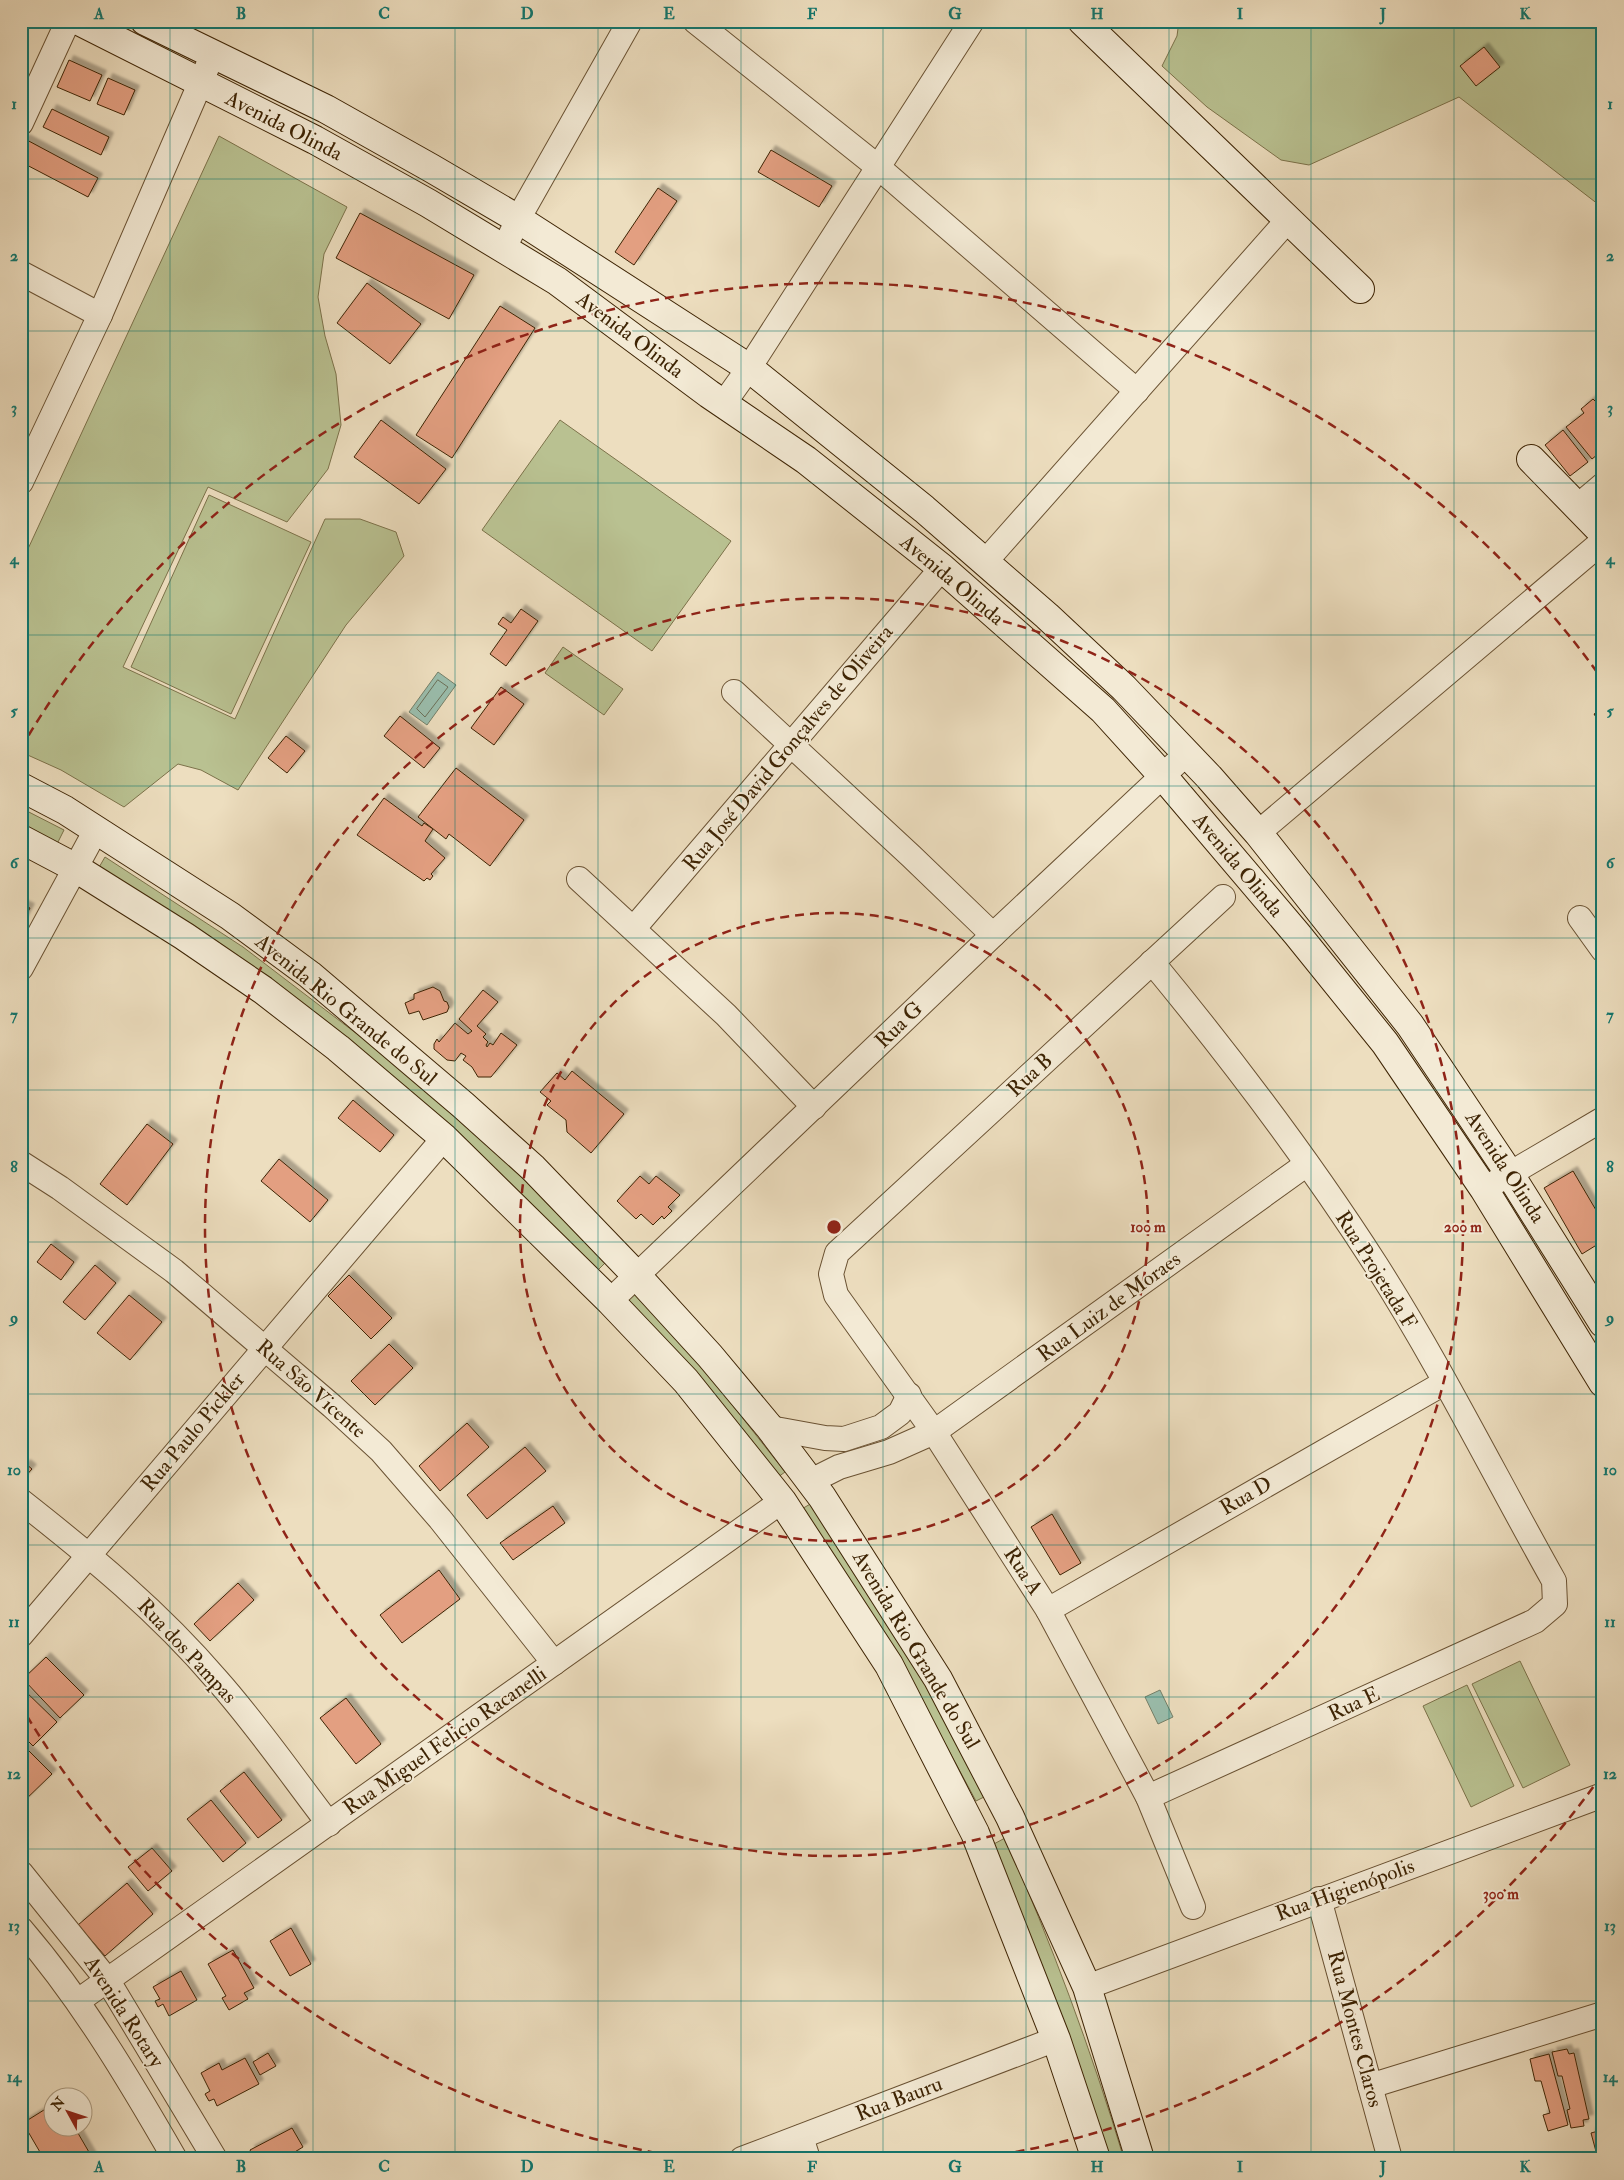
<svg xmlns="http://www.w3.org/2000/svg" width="1624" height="2180" viewBox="0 0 1624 2180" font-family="'IM FELL Double Pica',serif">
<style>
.green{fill:#b9c191;stroke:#7c724a}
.water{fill:#9abdac;stroke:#758069}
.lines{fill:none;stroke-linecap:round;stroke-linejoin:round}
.shore{stroke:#6c7058;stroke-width:1}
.building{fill:#e39f81;stroke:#3e2404;filter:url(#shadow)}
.street-casing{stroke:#6a5233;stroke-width:26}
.secondary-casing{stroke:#3e2404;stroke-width:30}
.street{stroke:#f3ead5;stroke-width:24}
.secondary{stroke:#f3ead5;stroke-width:28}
.grid{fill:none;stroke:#0f766e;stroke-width:1;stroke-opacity:0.55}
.ring{fill:none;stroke:#8f2418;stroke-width:2.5;stroke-dasharray:9 6}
.labels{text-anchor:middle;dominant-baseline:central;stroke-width:4;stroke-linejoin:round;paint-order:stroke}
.street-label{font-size:21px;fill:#3e2404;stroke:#f3ead5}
.centre{fill:#8f2418;stroke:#f3ead5;stroke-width:2.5}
.ring-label{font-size:15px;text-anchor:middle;font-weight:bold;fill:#8f2418;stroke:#f3ead5;stroke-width:4;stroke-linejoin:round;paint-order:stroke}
.neatline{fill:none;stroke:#0f766e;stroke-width:2}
.grid-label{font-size:16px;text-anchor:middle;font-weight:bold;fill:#0f766e}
</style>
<defs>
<filter id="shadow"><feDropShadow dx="4.5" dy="-4.5" stdDeviation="1" flood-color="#0004"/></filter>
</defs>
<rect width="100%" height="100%" fill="#eddebf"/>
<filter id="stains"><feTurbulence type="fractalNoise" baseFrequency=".004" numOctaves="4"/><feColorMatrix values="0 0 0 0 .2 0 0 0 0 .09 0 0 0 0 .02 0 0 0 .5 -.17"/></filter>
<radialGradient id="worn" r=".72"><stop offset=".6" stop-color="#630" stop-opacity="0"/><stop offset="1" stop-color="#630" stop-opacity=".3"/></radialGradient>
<!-- green -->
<g class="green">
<polygon points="1179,21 1603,21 1603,208 1459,97 1309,165 1281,160 1207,107 1162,66 1177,36"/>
<polygon points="219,136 347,207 324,254 318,297 325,336 336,374 341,425 328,469 287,522 208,487 123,667 235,719 325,519 360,519 396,532 404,556 346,625 238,790 201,770 178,764 124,807 61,770 21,752 21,564"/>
<polygon points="560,420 731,541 652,651 482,530"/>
<polygon points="209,495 311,542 231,714 131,667"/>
<polygon points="563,647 623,689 604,715 545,673"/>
<polygon points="21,808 64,830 57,844 21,826"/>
<polygon points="105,857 243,947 395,1063 500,1155 605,1263 595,1273 98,869"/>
<polygon points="637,1292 719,1388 785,1472 774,1480 627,1301"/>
<polygon points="812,1503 926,1680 988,1795 976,1801 915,1688 800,1510"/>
<polygon points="1520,1661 1570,1765 1523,1788 1472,1684"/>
<polygon points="1467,1685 1514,1786 1471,1807 1423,1706"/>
<path d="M 1005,1838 C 1051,1942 1091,2049 1124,2159 L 1108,2159 C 1076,2052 1035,1948 992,1845 Z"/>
</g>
<!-- water -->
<g class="water">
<polygon points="438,672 456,685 427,725 409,712"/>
<polygon points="1160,1690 1173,1717 1158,1724 1145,1697"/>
</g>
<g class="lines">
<!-- shore -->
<polygon class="shore" points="438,680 448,687 425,717 417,709"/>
</g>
<!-- building -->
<g class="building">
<polygon points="1484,47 1500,67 1476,86 1460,66"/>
<polygon points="69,60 102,75 90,101 57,87"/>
<polygon points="108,78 135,90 124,115 97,104"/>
<polygon points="52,109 109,137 101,155 43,127"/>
<polygon points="25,139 98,178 88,197 21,162 21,146"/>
<polygon points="771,150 832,186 819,207 758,172"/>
<polygon points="658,188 677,201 634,265 615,252"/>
<polygon points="360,213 474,275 449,319 336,258"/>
<polygon points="367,283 421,324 390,364 337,323"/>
<polygon points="500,306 535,328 452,458 416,435"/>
<polygon points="1602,397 1603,450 1592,459 1566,427 1584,413 1581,409 1593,399 1596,402"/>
<polygon points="381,420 446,469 419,504 354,457"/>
<polygon points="1563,430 1588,462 1570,476 1545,445"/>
<polygon points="521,609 538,621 506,666 490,654 507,630 498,624 503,617 511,623"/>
<polygon points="501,687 524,704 494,745 471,728"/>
<polygon points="1603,709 1603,728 1594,714"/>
<polygon points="400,716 440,748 424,768 384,736"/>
<polygon points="286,736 305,751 287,773 268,758"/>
<polygon points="456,768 524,820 490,866 449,834 446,839 418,817"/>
<polygon points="384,798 422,826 424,823 433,829 425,841 445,858 431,874 433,876 430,880 427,878 424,881 357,835"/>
<polygon points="21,904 30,908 21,925"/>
<polygon points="433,987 440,991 444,1001 447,1002 449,1007 447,1012 423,1020 419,1011 409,1014 405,1003 414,999 414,994"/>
<polygon points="483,990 498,1002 477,1026 486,1034 483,1037 488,1042 486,1045 487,1047 490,1043 493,1045 501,1033 517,1045 491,1077 478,1077 472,1067 463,1060 466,1056 461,1053 455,1061 447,1060 434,1049 434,1044 437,1039 439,1042 455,1023 468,1034 472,1031 459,1019"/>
<polygon points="572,1071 624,1114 591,1153 567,1132 566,1120 547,1105 551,1101 540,1092 557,1073 565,1080"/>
<polygon points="353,1100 394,1135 380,1152 338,1118"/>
<polygon points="147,1124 173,1144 127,1205 100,1184"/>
<polygon points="279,1159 328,1200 310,1222 261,1181"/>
<polygon points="1573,1171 1603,1222 1603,1241 1582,1254 1544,1188"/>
<polygon points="640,1176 649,1184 656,1176 680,1195 668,1207 672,1211 664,1219 662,1216 653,1225 641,1214 636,1219 617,1201"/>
<polygon points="51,1244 74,1262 61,1280 37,1262"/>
<polygon points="95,1265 116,1283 85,1320 63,1302"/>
<polygon points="349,1275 392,1318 371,1339 328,1296"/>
<polygon points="129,1295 162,1322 130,1360 97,1333"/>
<polygon points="389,1344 413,1368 375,1405 351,1381"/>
<polygon points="467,1423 489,1447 440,1491 419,1466"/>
<polygon points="525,1447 546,1471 487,1519 467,1495"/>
<polygon points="26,1464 32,1469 23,1479 21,1469"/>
<polygon points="553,1506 565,1523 513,1560 500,1543"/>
<polygon points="1052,1514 1081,1563 1060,1575 1031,1527"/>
<polygon points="439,1570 460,1599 402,1643 380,1615"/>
<polygon points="238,1583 254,1600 210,1641 194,1624"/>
<polygon points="46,1657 84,1695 60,1718 23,1679"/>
<polygon points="21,1687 57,1722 33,1746 21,1734"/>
<polygon points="346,1698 381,1744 356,1764 320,1718"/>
<polygon points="25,1747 52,1774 21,1804 21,1750"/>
<polygon points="244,1772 282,1820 258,1838 220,1791"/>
<polygon points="211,1800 246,1843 223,1862 187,1819"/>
<polygon points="152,1848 172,1871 148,1891 128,1867"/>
<polygon points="127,1883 153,1914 105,1956 78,1925"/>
<polygon points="291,1928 311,1964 290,1976 270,1941"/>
<polygon points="233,1950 254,1988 244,1993 248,1999 229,2010 222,1998 226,1996 208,1964"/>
<polygon points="181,1971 197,2000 169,2016 163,2004 158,2007 155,2001 160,1999 153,1987"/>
<polygon points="1567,2049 1569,2054 1574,2053 1589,2119 1583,2120 1584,2126 1571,2128 1567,2110 1570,2109 1562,2076 1558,2076 1552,2052"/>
<polygon points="268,2053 276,2066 260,2075 253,2062"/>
<polygon points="1549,2054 1568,2125 1548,2131 1543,2115 1550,2113 1541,2081 1535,2081 1530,2059"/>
<polygon points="245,2058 259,2084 217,2106 214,2099 209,2101 205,2094 210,2091 201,2073 219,2063 222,2070"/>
<polygon points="52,2105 52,2128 75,2128 93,2159 44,2159 23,2123"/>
<polygon points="1603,2120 1603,2159 1598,2159 1591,2133 1602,2130 1599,2121"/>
<polygon points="292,2128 303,2147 293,2153 295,2157 254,2159 250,2150"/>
</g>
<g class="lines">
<defs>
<g id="street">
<polyline points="695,21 878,167 1137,391"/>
<polyline points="21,123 68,21"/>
<polyline points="504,249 518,219 630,21"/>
<polyline points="21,273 100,315"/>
<polyline points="724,403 749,368 972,21"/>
<polyline points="21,482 100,315 212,56"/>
<polyline points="1577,507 1603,485"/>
<polyline points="985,562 1287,221"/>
<polyline points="734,692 911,856 993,935"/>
<polyline points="1258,833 1603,541"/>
<polyline points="579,879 726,1015 814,1107"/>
<polyline points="1580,918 1603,950"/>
<polyline points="634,928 942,568"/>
<polyline points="21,968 96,830"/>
<polyline points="21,1163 60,1188 174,1271 332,1406 381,1451 440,1519 554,1663"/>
<polyline points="1484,1189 1603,1119"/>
<polyline points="610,1301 993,935 1187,753"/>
<polyline points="770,1428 825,1438 844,1439 881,1427 900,1413 909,1395"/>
<polyline points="811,1481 839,1467 889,1452 934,1432 1307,1164"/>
<path d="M 21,1501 C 91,1556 159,1612 217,1680 C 257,1725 292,1776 329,1824"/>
<polyline points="1048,1610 1444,1383"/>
<polyline points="21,1635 444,1138"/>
<path d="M 1148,1797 L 1535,1621 L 1555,1604 L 1554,1581 C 1495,1476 1441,1367 1376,1265 C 1308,1159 1232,1059 1152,962"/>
<polyline points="21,1873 108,1981 215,2159"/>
<polyline points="1319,1899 1390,2159"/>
<polyline points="1193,1907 1148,1797 1048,1610 934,1432 836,1295 831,1274 837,1253 1223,897"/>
<path d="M 21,1929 C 82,2000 129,2079 175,2159"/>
<polyline points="1087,1987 1603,1795"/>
<polyline points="78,2001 782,1501"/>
<polyline points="1370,2086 1603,2014"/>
<polyline points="801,2137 808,2159"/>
<polyline points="742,2159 1056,2039"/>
</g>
<g id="secondary">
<polyline points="79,21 315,140 428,203 557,281 709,394 806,460 942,568 1103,710 1162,775 1297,934 1385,1043 1484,1189 1603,1383"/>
<polyline points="145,21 326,109 431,168 518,219 749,368 924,509 1047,616 1124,688 1209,777 1258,833 1410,1025 1509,1173 1603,1323"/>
<polyline points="1082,21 1360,289"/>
<polyline points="1531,459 1603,533"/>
<polyline points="21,787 65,810 230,916 310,975 463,1105 533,1168 637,1276 710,1356 770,1428 822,1497 938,1679 1010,1817 1087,1987 1140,2159"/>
<polyline points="21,839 74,867 184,936 263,990 338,1048 444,1138 610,1301 686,1381 782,1501 889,1665 975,1833 1056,2039 1096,2159"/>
</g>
</defs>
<!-- street casing -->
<use href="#street" class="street-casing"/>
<!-- secondary casing -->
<use href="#secondary" class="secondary-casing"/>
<!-- street -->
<use href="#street" class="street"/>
<!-- secondary -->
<use href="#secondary" class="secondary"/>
</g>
<!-- grid -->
<path class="grid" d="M 170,21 L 170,2159M 313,21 L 313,2159M 455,21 L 455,2159M 598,21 L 598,2159M 741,21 L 741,2159M 883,21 L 883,2159M 1026,21 L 1026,2159M 1169,21 L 1169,2159M 1311,21 L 1311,2159M 1454,21 L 1454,2159M 21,179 L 1603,179M 21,331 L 1603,331M 21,483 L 1603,483M 21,635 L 1603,635M 21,786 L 1603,786M 21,938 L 1603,938M 21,1090 L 1603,1090M 21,1242 L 1603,1242M 21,1394 L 1603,1394M 21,1545 L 1603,1545M 21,1697 L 1603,1697M 21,1849 L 1603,1849M 21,2001 L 1603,2001"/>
<!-- distance rings -->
<g class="ring">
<circle cx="834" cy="1227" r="314"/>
<circle cx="834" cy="1227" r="629"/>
<path d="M1602 1775A943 943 0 0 1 982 2158M686 2158A943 943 0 0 1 21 1706M21 748A943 943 0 0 1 1602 679"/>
</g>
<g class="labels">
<!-- street labels -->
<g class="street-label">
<text transform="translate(284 126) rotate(27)">Avenida Olinda</text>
<text transform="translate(630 335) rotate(37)">Avenida Olinda</text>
<text transform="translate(952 580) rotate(40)">Avenida Olinda</text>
<text transform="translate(788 748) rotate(-50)">Rua José David Gonçalves de Oliveira</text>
<text transform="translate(1238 865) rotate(50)">Avenida Olinda</text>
<text transform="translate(346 1010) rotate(39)">Avenida Rio Grande do Sul</text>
<text transform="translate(899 1025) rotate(-44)">Rua G</text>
<text transform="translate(1030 1075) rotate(-43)">Rua B</text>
<text transform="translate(1505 1167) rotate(57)">Avenida Olinda</text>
<text transform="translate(1376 1270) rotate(58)">Rua Projetada F</text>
<text transform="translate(1109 1307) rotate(-36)">Rua Luiz de Moraes</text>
<text transform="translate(311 1389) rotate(41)">Rua São Vicente</text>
<text transform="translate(193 1432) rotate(-50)">Rua Paulo Pickler</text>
<text transform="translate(1246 1496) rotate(-30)">Rua D</text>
<text transform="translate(1023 1571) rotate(57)">Rua A</text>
<text transform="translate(916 1650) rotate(59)">Avenida Rio Grande do Sul</text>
<text transform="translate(187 1651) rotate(47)">Rua dos Pampas</text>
<text transform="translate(1354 1704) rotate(-25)">Rua E</text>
<text transform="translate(445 1741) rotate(-35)">Rua Miguel Felicio Racanelli</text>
<text transform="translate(1345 1890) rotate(-20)">Rua Higienópolis</text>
<text transform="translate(124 2012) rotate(57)">Avenida Rotary</text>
<text transform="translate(1355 2029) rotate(75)">Rua Montes Claros</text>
<text transform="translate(899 2099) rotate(-21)">Rua Bauru</text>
</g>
</g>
<circle cx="834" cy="1227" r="8" class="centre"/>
<g class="ring-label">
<text x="1148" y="1232">100 m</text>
<text x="1463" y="1232">200 m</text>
<text x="1501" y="1899">300 m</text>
</g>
<!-- margin -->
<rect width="1624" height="2180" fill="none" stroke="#eddebf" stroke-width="55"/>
<!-- north arrow -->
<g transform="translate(68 2112) rotate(310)"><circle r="24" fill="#f3ead5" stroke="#ab9b81"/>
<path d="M0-4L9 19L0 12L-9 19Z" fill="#8f2418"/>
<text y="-8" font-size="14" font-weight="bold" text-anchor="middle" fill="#3e2404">N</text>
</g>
<rect x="28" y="28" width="1568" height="2124" class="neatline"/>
<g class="grid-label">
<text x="99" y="19">A</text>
<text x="241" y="19">B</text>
<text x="384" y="19">C</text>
<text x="527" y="19">D</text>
<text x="669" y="19">E</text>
<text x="812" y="19">F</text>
<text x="955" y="19">G</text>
<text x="1097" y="19">H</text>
<text x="1240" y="19">I</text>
<text x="1383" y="19">J</text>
<text x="1525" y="19">K</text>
<text x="14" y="109">1</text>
<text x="1610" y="109">1</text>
<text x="14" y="261">2</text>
<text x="1610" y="261">2</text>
<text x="14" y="413">3</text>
<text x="1610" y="413">3</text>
<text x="14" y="564">4</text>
<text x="1610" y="564">4</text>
<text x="14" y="716">5</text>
<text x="1610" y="716">5</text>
<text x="14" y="868">6</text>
<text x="1610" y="868">6</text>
<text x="14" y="1020">7</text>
<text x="1610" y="1020">7</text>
<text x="14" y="1172">8</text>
<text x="1610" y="1172">8</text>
<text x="14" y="1323">9</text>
<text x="1610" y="1323">9</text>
<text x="14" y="1475">10</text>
<text x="1610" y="1475">10</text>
<text x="14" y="1627">11</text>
<text x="1610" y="1627">11</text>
<text x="14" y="1779">12</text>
<text x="1610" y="1779">12</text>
<text x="14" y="1931">13</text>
<text x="1610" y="1931">13</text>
<text x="14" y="2082">14</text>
<text x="1610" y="2082">14</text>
<text x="99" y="2172">A</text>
<text x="241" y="2172">B</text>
<text x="384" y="2172">C</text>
<text x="527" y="2172">D</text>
<text x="669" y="2172">E</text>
<text x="812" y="2172">F</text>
<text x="955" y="2172">G</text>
<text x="1097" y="2172">H</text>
<text x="1240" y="2172">I</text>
<text x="1383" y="2172">J</text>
<text x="1525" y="2172">K</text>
</g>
<rect width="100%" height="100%" filter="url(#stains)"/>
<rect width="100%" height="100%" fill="url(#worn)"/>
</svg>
